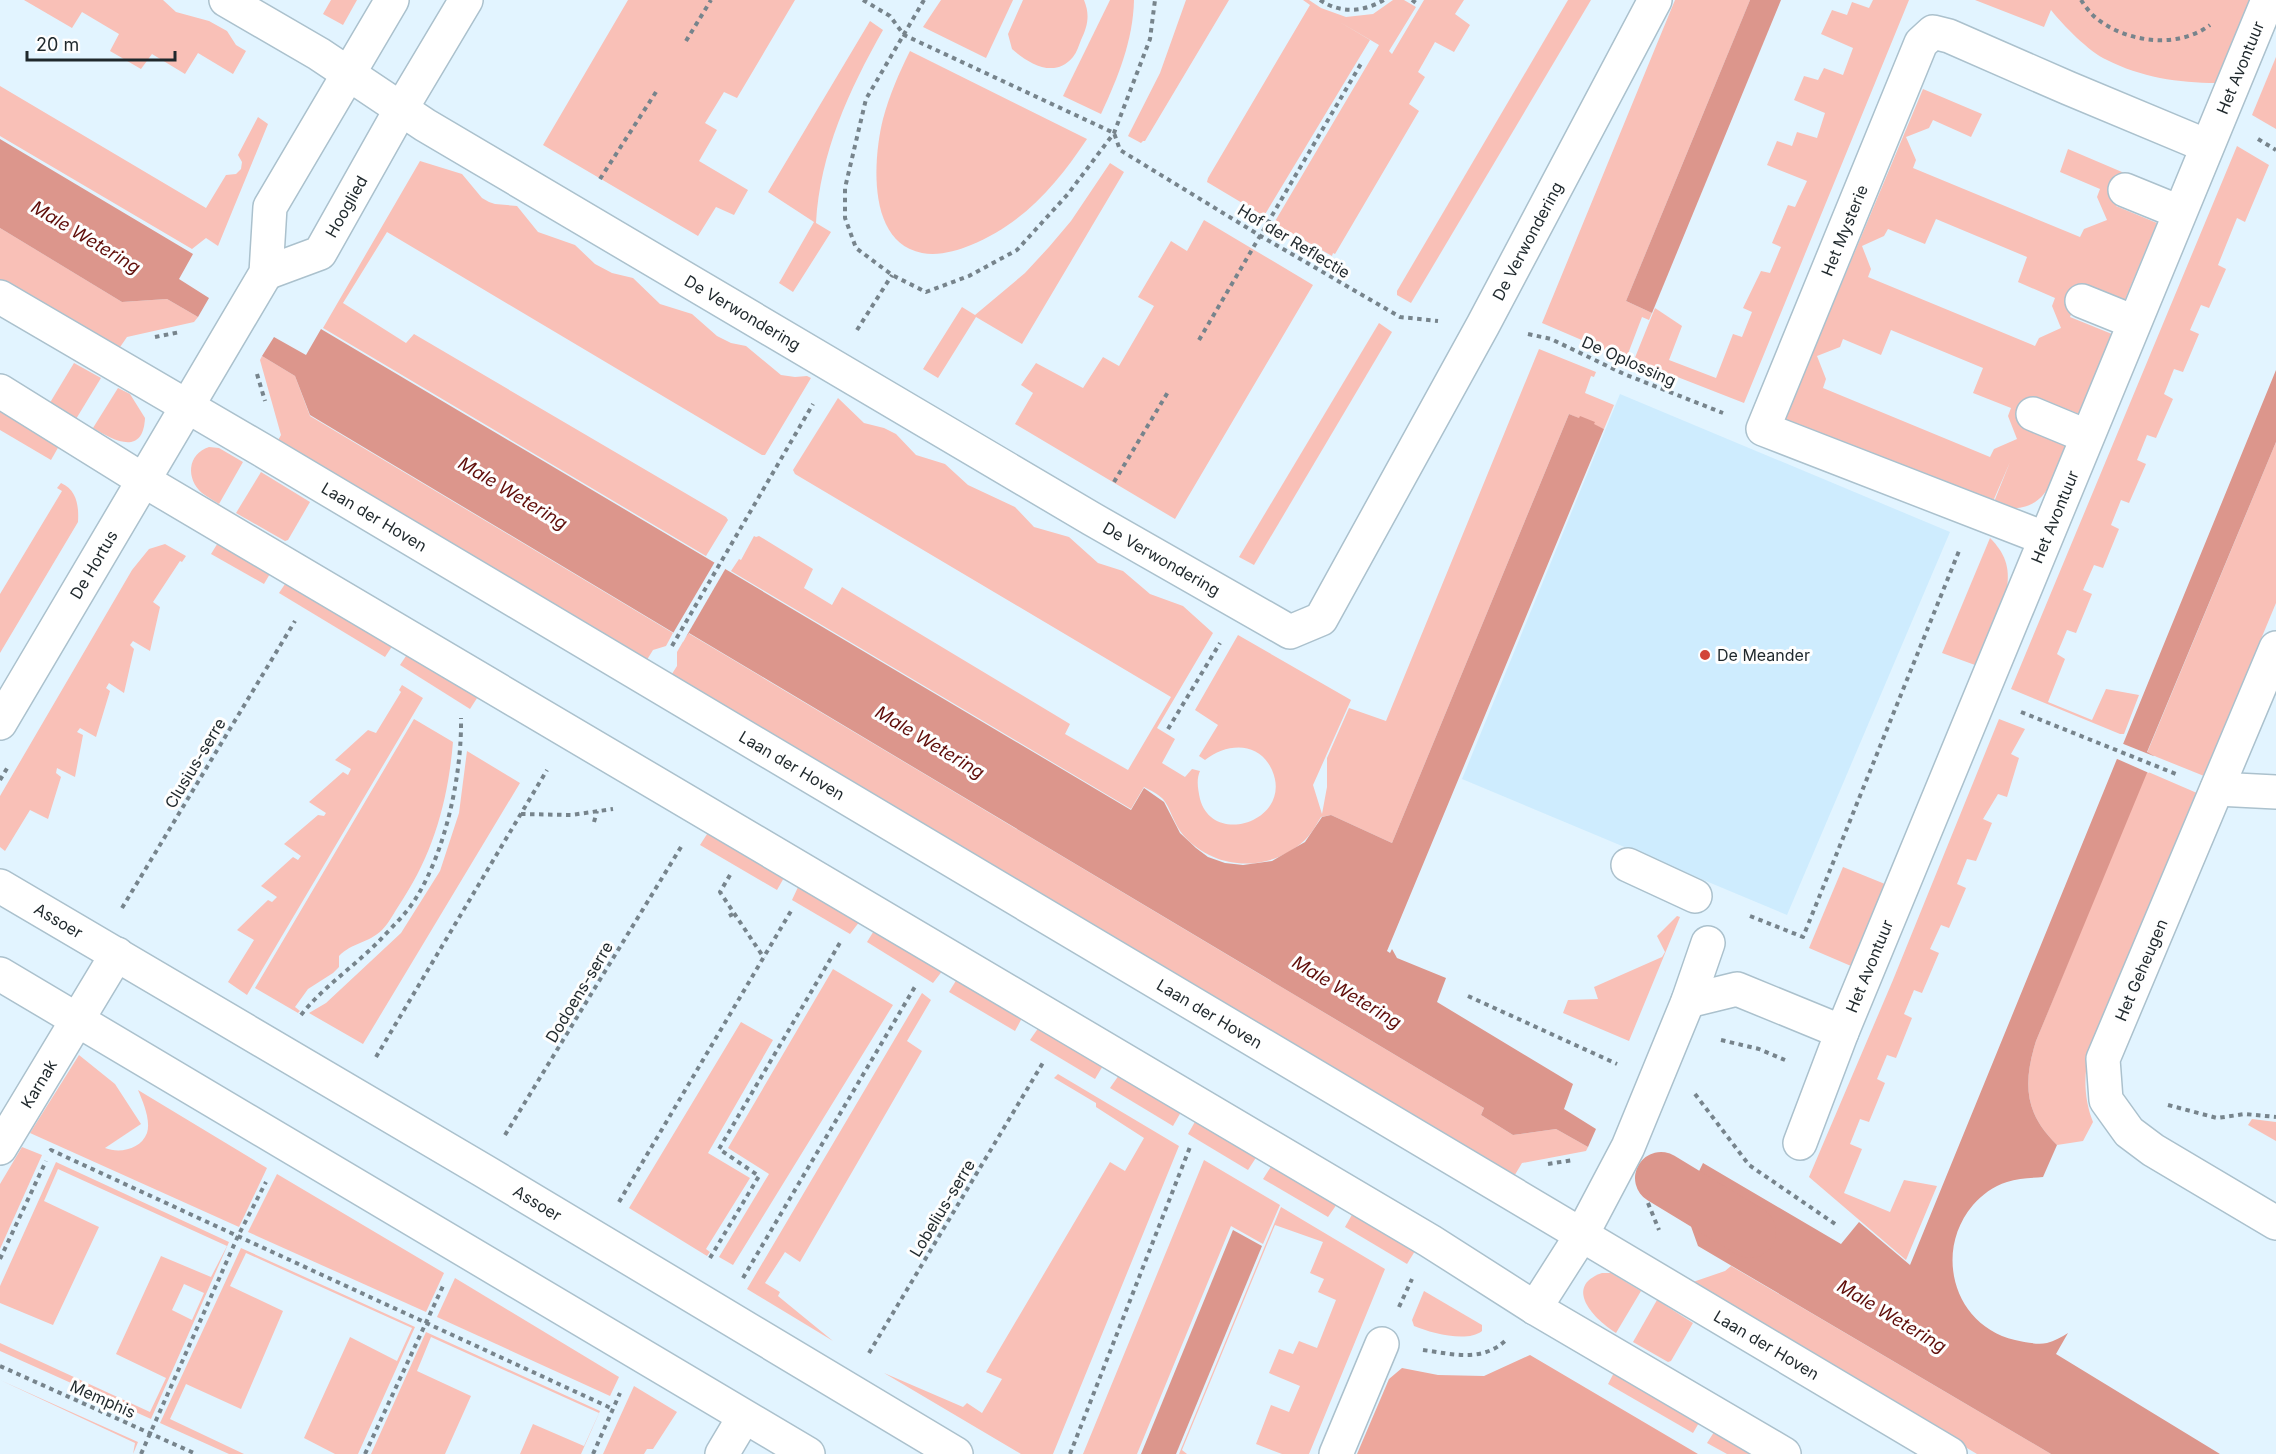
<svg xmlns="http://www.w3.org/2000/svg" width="2276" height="1454" viewBox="0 0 2276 1454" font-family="Inter,sans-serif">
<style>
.built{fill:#ceecfe}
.green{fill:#f9c0b7;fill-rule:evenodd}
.forest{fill:#eda79c}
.water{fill:#dc968c}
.pier{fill:#e2f4ff}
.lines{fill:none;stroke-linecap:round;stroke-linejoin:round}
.canal{stroke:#dc968c;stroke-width:52}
.minor-casing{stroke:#abc1cd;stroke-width:36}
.path{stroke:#77848c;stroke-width:4;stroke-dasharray:4.5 4.5;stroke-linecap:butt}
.minor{stroke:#fff;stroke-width:33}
.poi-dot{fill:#d24538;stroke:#fefefe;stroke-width:2}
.labels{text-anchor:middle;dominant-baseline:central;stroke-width:6;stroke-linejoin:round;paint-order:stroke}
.street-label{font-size:16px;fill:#1f282c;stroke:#fefefe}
.poi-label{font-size:16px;fill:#1f282c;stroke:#fefefe;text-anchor:start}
.water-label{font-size:18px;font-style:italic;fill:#5f0d09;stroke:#fefefe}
</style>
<rect width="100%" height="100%" fill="#e2f4ff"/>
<!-- built -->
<polygon class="built" points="1620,394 1950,532 1787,915 1462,779"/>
<!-- green -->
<g class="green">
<polygon points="24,0 163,0 176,12 209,21 227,31 236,45 246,51 233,74 198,53 185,74 152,54 141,69 110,51 119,34 82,12 72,28"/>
<polygon points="331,0 357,0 343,25 323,14"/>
<polygon points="628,0 795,0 737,98 724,92 705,123 717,130 699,161 748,190 734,215 716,207 698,236 543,145"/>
<polygon points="941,0 1013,0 986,58 923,27"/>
<path d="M 1023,0 L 1084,0 C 1090,15 1088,25 1081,40 C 1079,45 1077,52 1073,57 C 1055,79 1029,64 1012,49 L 1008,34 Z"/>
<path d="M 1110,0 L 1134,0 C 1133,41 1118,77 1101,114 L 1063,96 Z"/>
<polygon points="1186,0 1229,0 1145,141 1143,141 1141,143 1128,136 1160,73"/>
<polygon points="1303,0 1309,0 1321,8 1346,17 1373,14 1393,0 1404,0 1416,7 1389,51 1392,54 1424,0 1464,0 1455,14 1470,25 1454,52 1435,42 1418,72 1425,77 1409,104 1419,111 1335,254 1333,253 1332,256 1274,223 1379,45 1338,21 1370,40 1264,216 1207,182 1208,178 1310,5"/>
<polygon points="1568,0 1591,0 1411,303 1397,295 1397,291"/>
<polygon points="1675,0 1750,0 1626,301 1652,313 1649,320 1642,317 1626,359 1542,323"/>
<polygon points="1873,0 1909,0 1744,403 1634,360 1655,308 1682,326 1669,360 1716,378 1733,334 1742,337 1752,312 1743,308 1761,271 1770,273 1781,247 1772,243 1788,205 1795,207 1807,181 1767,165 1777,141 1792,146 1797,132 1817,138 1825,113 1794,100 1804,76 1818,80 1824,68 1843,75 1853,48 1821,34 1832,10 1847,15 1852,2 1869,8"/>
<path d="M 1975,0 L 2251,0 L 2216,83 C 2179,83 2140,77 2107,60 C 2089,52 2063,25 2051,10 L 2044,27 Z"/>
<path d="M 870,21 L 883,30 C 849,90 820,153 816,223 L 831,232 L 793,292 L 779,283 L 814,222 L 768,192 Z"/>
<path d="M 910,51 L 1087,139 C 1057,184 1023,224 971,245 C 956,251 939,256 922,253 C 867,243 873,159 883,119 C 889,96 899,73 910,51 Z"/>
<polygon points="2276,57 2276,129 2252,115"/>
<polygon points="0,86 206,208 226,175 236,174 241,169 242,162 238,155 258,117 268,124 218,246 206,238 192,249 0,136"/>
<path d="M 1923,89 L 1982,114 L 1971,137 L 1933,120 L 1929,128 L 1906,137 L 1916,160 L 1913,168 L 2080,237 L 2084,229 L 2107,220 L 2097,197 L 2100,189 L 2060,172 L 2068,149 L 2129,175 L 2116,206 L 2157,223 L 2124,302 L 2083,286 L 2070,317 L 2112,334 L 2079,414 L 2037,397 L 2024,428 L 2067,445 C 2049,488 2046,515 1992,507 L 2010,462 L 1991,506 L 1784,421 ZM 1936,219 L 2027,257 L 2018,282 L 2055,298 L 2052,306 L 2061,328 L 2039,338 L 2035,346 L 1868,277 L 1871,269 L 1862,246 L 1884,236 L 1888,229 L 1925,244 ZM 1891,330 L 1983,368 L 1973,393 L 2011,408 L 2008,416 L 2017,439 L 1994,449 L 1990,457 L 1823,388 L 1826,379 L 1817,356 L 1840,347 L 1843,339 L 1881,355 Z"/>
<polygon points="2237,146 2269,165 2245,222 2237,218 2218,265 2226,269 2209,308 2201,305 2190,330 2199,334 2183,372 2174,369 2164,394 2173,399 2156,438 2147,435 2137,460 2146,464 2129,503 2121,500 2111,525 2119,529 2103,568 2094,565 2083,590 2092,594 2076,633 2067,630 2057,654 2065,659 2048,702 2092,720 2106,689 2139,695 2124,734 2120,734 2011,689"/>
<polygon points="420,161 462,174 482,198 489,202 495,204 517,206 538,232 575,245 595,264 612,273 633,278 660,304 692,314 717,336 731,343 746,346 781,375 795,377 807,376 811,378 765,455 762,455 387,232 343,303 406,343 414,334 726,517 728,520 706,556 323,328"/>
<polygon points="1110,163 1124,172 1022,344 976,317 938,378 923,369 962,307 975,315 1025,273 1049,247 1071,221"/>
<polygon points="1204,220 1313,285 1175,519 1015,424 1033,393 1021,385 1036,363 1083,388 1103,357 1119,366 1154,306 1138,297 1171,241 1187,251"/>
<polygon points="0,228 122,302 167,299 198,317 194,322 127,337 118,350 0,280"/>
<polygon points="1379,323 1392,332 1254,565 1239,557"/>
<path d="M 1539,349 L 1596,372 L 1594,377 L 1591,376 L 1585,393 L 1614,405 L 1604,429 L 1569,414 L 1392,843 L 1331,815 L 1321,817 C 1316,825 1312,833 1305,840 C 1269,873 1216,871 1184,836 C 1174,825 1170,807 1163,799 C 1158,794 1150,790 1144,787 L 1131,809 L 731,571 L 739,559 L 741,560 L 754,536 L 756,537 L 759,536 L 813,569 L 804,588 L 832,605 L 842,587 L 1070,724 L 1065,734 L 1128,770 L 1171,697 L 795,474 L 793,470 L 838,398 L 864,423 L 884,428 L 896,434 L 916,455 L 945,464 L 968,485 L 1015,507 L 1034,527 L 1069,537 L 1098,563 L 1123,571 L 1150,594 L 1183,606 L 1213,633 L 1157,728 L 1175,739 L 1162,763 L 1185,777 L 1192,769 L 1200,771 C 1196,780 1198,789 1200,799 C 1213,848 1294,820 1272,770 C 1259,741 1227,743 1205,760 L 1199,756 L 1218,725 L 1195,710 L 1238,635 L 1351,700 L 1313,785 L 1322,814 L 1327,787 L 1327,758 L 1349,708 L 1386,721 Z"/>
<polygon points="262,356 295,376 310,416 673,633 666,646 653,650 645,663 276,444 281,435 260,360"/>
<polygon points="74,363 101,378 76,419 51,404 51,401"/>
<path d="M 118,388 L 130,394 L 145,418 C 143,457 113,440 93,428 Z"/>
<polygon points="0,411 59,446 51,460 0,430"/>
<polygon points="2276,442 2276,603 2204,776 2147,753"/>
<path d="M 209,447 L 219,448 L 243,462 L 219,504 C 213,500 207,497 202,493 C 186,479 187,454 209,447 Z"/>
<polygon points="261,472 310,502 288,540 285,541 236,513"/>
<path d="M 61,483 C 77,490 79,506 78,522 L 0,653 L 0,594 L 62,491 L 57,488 Z"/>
<path d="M 1990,538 C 2005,553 2010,567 2007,588 L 1975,665 L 1942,653 Z"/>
<polygon points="219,541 271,572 264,584 211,554"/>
<polygon points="165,544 186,556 182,562 180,561 153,602 160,607 150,651 133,641 130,645 134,649 124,693 109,683 106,688 110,691 96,737 80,728 77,732 83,735 75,777 57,768 56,773 61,777 48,819 30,810 5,851 0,847 0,796 132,570 149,549"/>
<polygon points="287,581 393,645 385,657 279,593"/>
<polygon points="688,633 1484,1108 1481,1115 1513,1135 1556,1129 1588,1147 1586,1151 1522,1163 1513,1178 670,677 677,666 677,652"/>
<polygon points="408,653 479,695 470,709 400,665"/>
<polygon points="402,685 423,698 247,995 228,982 254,940 237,930 268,900 272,902 277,897 261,886 293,857 298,860 301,856 284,844 318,815 324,816 326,813 309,802 343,772 348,775 351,769 335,760 368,730 376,733 401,692 399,690"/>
<path d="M 414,719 L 453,742 C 448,800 434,851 403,899 C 396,909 390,922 382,930 C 369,943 351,943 339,956 L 339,967 L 333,973 L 308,989 L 295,1007 L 300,1011 L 298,1013 L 255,988 Z"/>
<polygon points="1999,719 2025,729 2011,754 2019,758 2007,797 1998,794 1983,819 1992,823 1976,861 1967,859 1957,884 1966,888 1949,928 1941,925 1930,949 1939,953 1922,993 1914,990 1904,1014 1912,1018 1896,1058 1887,1055 1877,1079 1885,1083 1869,1122 1860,1119 1850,1144 1862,1149 1844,1193 1890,1212 1904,1180 1937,1186 1906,1260 1809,1177 1893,980"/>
<polygon points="467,751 520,783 363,1044 309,1013 326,1003 401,933 440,871 459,813"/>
<path d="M 2146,771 L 2197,793 L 2090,1051 C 2083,1074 2084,1099 2093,1122 L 2083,1141 L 2057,1145 C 2024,1113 2023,1083 2036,1041 Z"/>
<polygon points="709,831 785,876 777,890 700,845"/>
<polygon points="1843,867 1885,884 1851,966 1809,948"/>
<polygon points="799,885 860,921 850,934 792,900"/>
<polygon points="1677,916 1680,917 1629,1041 1563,1013 1568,1000 1598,999 1594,987 1662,957 1665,952 1657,936"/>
<polygon points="875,929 943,970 933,983 867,942"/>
<polygon points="833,969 893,1005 733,1265 719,1257 769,1174 728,1148"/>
<polygon points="957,979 1022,1018 1015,1031 949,992"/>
<polygon points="922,993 931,1000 907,1041 922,1051 800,1262 785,1252 765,1283 780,1292 778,1296 833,1341 747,1289"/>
<polygon points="741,1022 773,1040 708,1153 750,1178 706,1249 710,1252 707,1256 629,1208"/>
<polygon points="1039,1027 1104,1064 1095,1079 1030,1040"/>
<path d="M 79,1055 L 115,1084 L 141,1124 L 105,1148 C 120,1154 141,1149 147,1133 C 151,1120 143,1102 138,1090 L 267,1168 L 239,1227 L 30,1133 Z"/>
<polygon points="1058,1074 1179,1146 1053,1454 1021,1454 884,1373 963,1407 967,1403 982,1413 1002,1379 986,1372 1110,1162 1125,1171 1144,1138 1096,1107 1096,1103 1054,1078"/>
<polygon points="1119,1075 1181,1112 1173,1126 1110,1088"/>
<polygon points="2252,1119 2276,1122 2276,1141 2248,1125"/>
<polygon points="1196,1120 1257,1156 1248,1170 1188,1134"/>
<polygon points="22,1147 42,1155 0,1249 0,1184"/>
<polygon points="1204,1160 1280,1205 1263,1244 1231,1226 1137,1454 1083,1454"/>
<path d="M 56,1162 L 229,1242 L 151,1419 L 0,1351 L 0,1343 L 150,1412 L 166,1378 L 116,1354 L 161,1256 L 211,1277 L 227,1246 L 58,1169 L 44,1201 L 99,1227 L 53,1325 L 0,1303 L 0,1286 ZM 184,1284 L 204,1293 L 192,1320 L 172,1310 Z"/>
<polygon points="1272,1165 1337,1204 1328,1217 1263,1179"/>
<polygon points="277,1174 444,1273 426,1312 248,1232"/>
<polygon points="1281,1207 1385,1269 1309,1454 1282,1454 1256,1444 1271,1405 1289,1412 1300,1386 1269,1373 1279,1349 1293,1354 1299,1341 1317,1348 1336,1300 1318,1292 1324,1279 1310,1273 1323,1242 1275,1225 1182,1450 1187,1454 1179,1454"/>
<polygon points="1353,1213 1415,1251 1407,1264 1345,1227"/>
<polygon points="241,1248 415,1327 358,1454 335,1454 304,1438 350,1337 397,1361 412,1328 246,1253 230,1286 283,1311 241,1409 186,1384 170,1419 244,1454 229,1454 160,1423"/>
<polygon points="1731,1266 2051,1454 1977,1454 1690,1283 1725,1271"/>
<path d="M 1602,1273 L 1611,1273 L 1641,1291 L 1616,1333 C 1595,1320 1562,1287 1602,1273 Z"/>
<polygon points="455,1278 619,1377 610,1396 437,1317"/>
<path d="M 1424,1291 L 1482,1325 L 1482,1331 C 1467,1343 1431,1333 1414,1326 L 1412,1320 Z"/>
<polygon points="1657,1300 1693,1323 1671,1361 1668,1362 1633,1342"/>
<polygon points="426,1332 600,1411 581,1454 520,1454 533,1424 584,1446 599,1413 431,1337 417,1371 471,1396 445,1454 371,1454"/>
<polygon points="1616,1369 1700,1421 1693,1433 1608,1384"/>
<polygon points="0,1380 138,1442 133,1454 135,1443"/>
<polygon points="634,1386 677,1412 653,1449 647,1449 644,1454 603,1454"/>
<polygon points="1716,1429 1759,1454 1727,1454 1707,1443"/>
</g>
<!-- forest -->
<polygon class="forest" points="1530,1355 1698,1454 1357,1454 1389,1379 1402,1368 1438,1375 1484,1376"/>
<!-- water -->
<g class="water">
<polygon points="1750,0 1781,0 1652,313 1626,301"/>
<polygon points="0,139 193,254 179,279 209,298 198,317 167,299 122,302 0,228"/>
<polygon points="321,329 1131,810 1144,788 1164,802 1180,833 1196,848 1208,857 1225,863 1243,865 1272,861 1305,842 1322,817 1331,815 1392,843 1569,414 1579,418 1580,416 1595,422 1594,424 1604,429 1387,951 1390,953 1392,949 1397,958 1446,978 1437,1002 1573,1084 1564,1109 1596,1129 1588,1147 1556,1129 1513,1135 1481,1115 1484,1108 689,633 684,639 310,415 295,376 262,356 274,337 306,355"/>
<path d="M 2276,370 L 2276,442 L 2147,752 L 2154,756 L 2036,1041 C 2023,1083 2024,1113 2057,1145 L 2043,1177 C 2031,1178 2018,1178 2007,1182 C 1993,1186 1982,1195 1973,1205 C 1933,1252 1954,1326 2015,1340 C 2025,1342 2037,1345 2047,1343 C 2054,1341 2062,1337 2068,1333 L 2056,1354 L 2220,1454 L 2051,1454 L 1698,1246 L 1683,1204 L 1703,1163 L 1841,1244 L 1859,1222 L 1910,1265 Z"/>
<polygon points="1233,1230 1262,1246 1176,1454 1141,1454"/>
</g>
<!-- pier -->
<g class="pier">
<polygon points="716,560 727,566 683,642 672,635"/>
<polygon points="2121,743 2156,757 2149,773 2115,758"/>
</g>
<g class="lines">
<!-- canal -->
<polyline class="canal" points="1661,1178 1750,1232"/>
<defs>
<g id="minor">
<path id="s1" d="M 226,0 L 319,54 L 425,125 L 1092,519 L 1290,632 L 1321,619 L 1483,325 L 1655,0"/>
<polyline points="2125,190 2179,212"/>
<path id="s2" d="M 266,273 L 320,253 L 401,109 L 466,0"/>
<path id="s3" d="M 0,297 L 262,450 L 1950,1454"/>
<polyline points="2082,301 2134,322"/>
<polyline points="0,391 143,480 1430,1241 1535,1308 1784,1454"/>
<polyline points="2033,414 2086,436"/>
<path id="s4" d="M 2044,538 L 1763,429 L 1921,43 L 1933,32 L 1949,36 L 2068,88 L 2207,146"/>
<polyline points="2276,648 2103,1059 2106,1100 2129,1132 2153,1150 2276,1223"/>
<path id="s5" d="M 0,723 L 266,273 L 270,207 L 392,0"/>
<polyline points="2217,789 2276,792"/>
<polyline points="1628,865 1695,896"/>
<path id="s6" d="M 0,886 L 484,1171 L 956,1454"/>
<polyline points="0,974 808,1454"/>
<polyline points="1688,1001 1737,989 1842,1032"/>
<path id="s7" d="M 1800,1143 L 1842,1032 L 2268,0"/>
<path id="s8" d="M 0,1148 L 117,954"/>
<polyline points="1535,1308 1581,1236 1628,1147 1688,1001 1708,943"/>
<polyline points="722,1454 744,1417"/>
<polyline points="1336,1454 1382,1344"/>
</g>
</defs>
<!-- minor casing -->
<use href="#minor" class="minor-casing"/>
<!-- path -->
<g class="path">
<polyline points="863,0 890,16 904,35 1114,133 1120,150 1259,235 1400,317 1438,321"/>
<polyline points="924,0 866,99 845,188 845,218 856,248 892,275 926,292 969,276 1017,250 1068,194 1114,133 1150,39 1155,0"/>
<path d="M 1320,0 C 1341,14 1363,12 1384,0"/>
<polyline points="1412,0 1416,3 1418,0"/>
<path d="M 2081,0 C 2085,6 2090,13 2096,18 C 2127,43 2178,49 2210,25"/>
<polyline points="686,41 711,0"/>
<polyline points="2258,139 2276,150"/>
<polyline points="600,179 656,92"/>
<polyline points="857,330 892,275"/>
<polyline points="1528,334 1551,339 1624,374 1723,413"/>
<polyline points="155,337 180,332"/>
<polyline points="1199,340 1362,62"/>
<polyline points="257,374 265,401"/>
<polyline points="1114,482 1168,392"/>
<polyline points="672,646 813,404"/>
<polyline points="2021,712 2176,774"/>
<polyline points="1168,729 1220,643"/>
<polyline points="0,780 9,765"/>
<polyline points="521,814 571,815 613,809"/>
<polyline points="594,822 597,811"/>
<polyline points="730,875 720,892 764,958"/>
<polyline points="122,908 295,621"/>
<polyline points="729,916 735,913"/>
<polyline points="1750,916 1803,937 1959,551"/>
<polyline points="1468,996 1617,1064"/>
<path d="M 301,1015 C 324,986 355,966 381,939 C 392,927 407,913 416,898 C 446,850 462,774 461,718"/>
<polyline points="1721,1040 1759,1049 1785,1060"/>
<polyline points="376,1057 547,770"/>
<polyline points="1695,1094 1749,1165 1838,1226"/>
<polyline points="2168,1105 2217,1118 2245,1114 2276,1117"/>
<polyline points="505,1135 681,847"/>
<polyline points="50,1151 51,1150 613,1409"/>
<polyline points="1548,1164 1573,1160"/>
<polyline points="619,1202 791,911"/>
<polyline points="1648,1203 1659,1230"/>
<polyline points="710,1258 759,1176 719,1149 841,941"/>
<polyline points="0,1259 46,1161"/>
<polyline points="743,1278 916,985"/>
<polyline points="1399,1307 1412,1279"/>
<path d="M 1423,1350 C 1453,1354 1483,1363 1507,1339"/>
<polyline points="869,1353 1044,1061"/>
<polyline points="0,1366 196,1454"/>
<polyline points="141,1454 238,1236 266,1182"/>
<polyline points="365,1454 443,1286"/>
<polyline points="593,1454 620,1393"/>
<polyline points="1070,1454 1190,1147"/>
</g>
<!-- minor -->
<use href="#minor" class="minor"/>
</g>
<!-- markers -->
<circle class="poi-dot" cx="1705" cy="655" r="6"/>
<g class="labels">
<!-- street labels -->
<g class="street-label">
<text stroke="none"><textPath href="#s7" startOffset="1162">Het Avontuur</textPath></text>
<text stroke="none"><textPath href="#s2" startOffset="111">Hooglied</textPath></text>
<text stroke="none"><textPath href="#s4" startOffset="516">Het Mysterie</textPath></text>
<text transform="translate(1294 241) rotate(31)">Hof der Reflectie</text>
<text stroke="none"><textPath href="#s1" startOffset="1702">De Verwondering</textPath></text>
<text stroke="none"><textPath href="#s1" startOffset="604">De Verwondering</textPath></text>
<text transform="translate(1629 361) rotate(24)">De Oplossing</text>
<text stroke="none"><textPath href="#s7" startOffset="676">Het Avontuur</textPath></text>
<text stroke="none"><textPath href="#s3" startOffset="434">Laan der Hoven</textPath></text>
<text stroke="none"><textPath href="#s1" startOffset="1090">De Verwondering</textPath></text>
<text stroke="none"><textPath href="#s5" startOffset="184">De Hortus</textPath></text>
<text transform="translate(195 763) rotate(-59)">Clusius-serre</text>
<text stroke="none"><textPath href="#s3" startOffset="920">Laan der Hoven</textPath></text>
<text stroke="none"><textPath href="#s6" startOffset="68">Assoer</textPath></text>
<text stroke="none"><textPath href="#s7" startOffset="190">Het Avontuur</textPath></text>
<text transform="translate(2141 970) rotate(-67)">Het Geheugen</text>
<text transform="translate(579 992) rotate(-59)">Dodoens-serre</text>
<text stroke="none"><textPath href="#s3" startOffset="1406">Laan der Hoven</textPath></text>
<text stroke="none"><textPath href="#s8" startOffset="75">Karnak</textPath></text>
<text stroke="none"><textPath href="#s6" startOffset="624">Assoer</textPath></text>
<text transform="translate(942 1208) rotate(-59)">Lobelius-serre</text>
<text stroke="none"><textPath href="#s3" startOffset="2054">Laan der Hoven</textPath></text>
<text transform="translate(103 1399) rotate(24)">Memphis</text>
</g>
<!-- poi labels -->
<g class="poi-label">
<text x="1717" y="655">De Meander</text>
</g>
<!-- water labels -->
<g class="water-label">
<text transform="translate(86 237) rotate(31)">Male Wetering</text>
<text transform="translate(513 493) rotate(31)">Male Wetering</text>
<text transform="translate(930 742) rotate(31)">Male Wetering</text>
<text transform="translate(1347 992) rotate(31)">Male Wetering</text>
<text transform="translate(1892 1316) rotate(31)">Male Wetering</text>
</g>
</g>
<!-- scale -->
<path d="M27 51v9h148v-9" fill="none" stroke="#1f282c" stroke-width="3"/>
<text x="36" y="51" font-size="18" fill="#1f282c" stroke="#fefefe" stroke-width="4.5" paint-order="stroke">20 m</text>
</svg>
